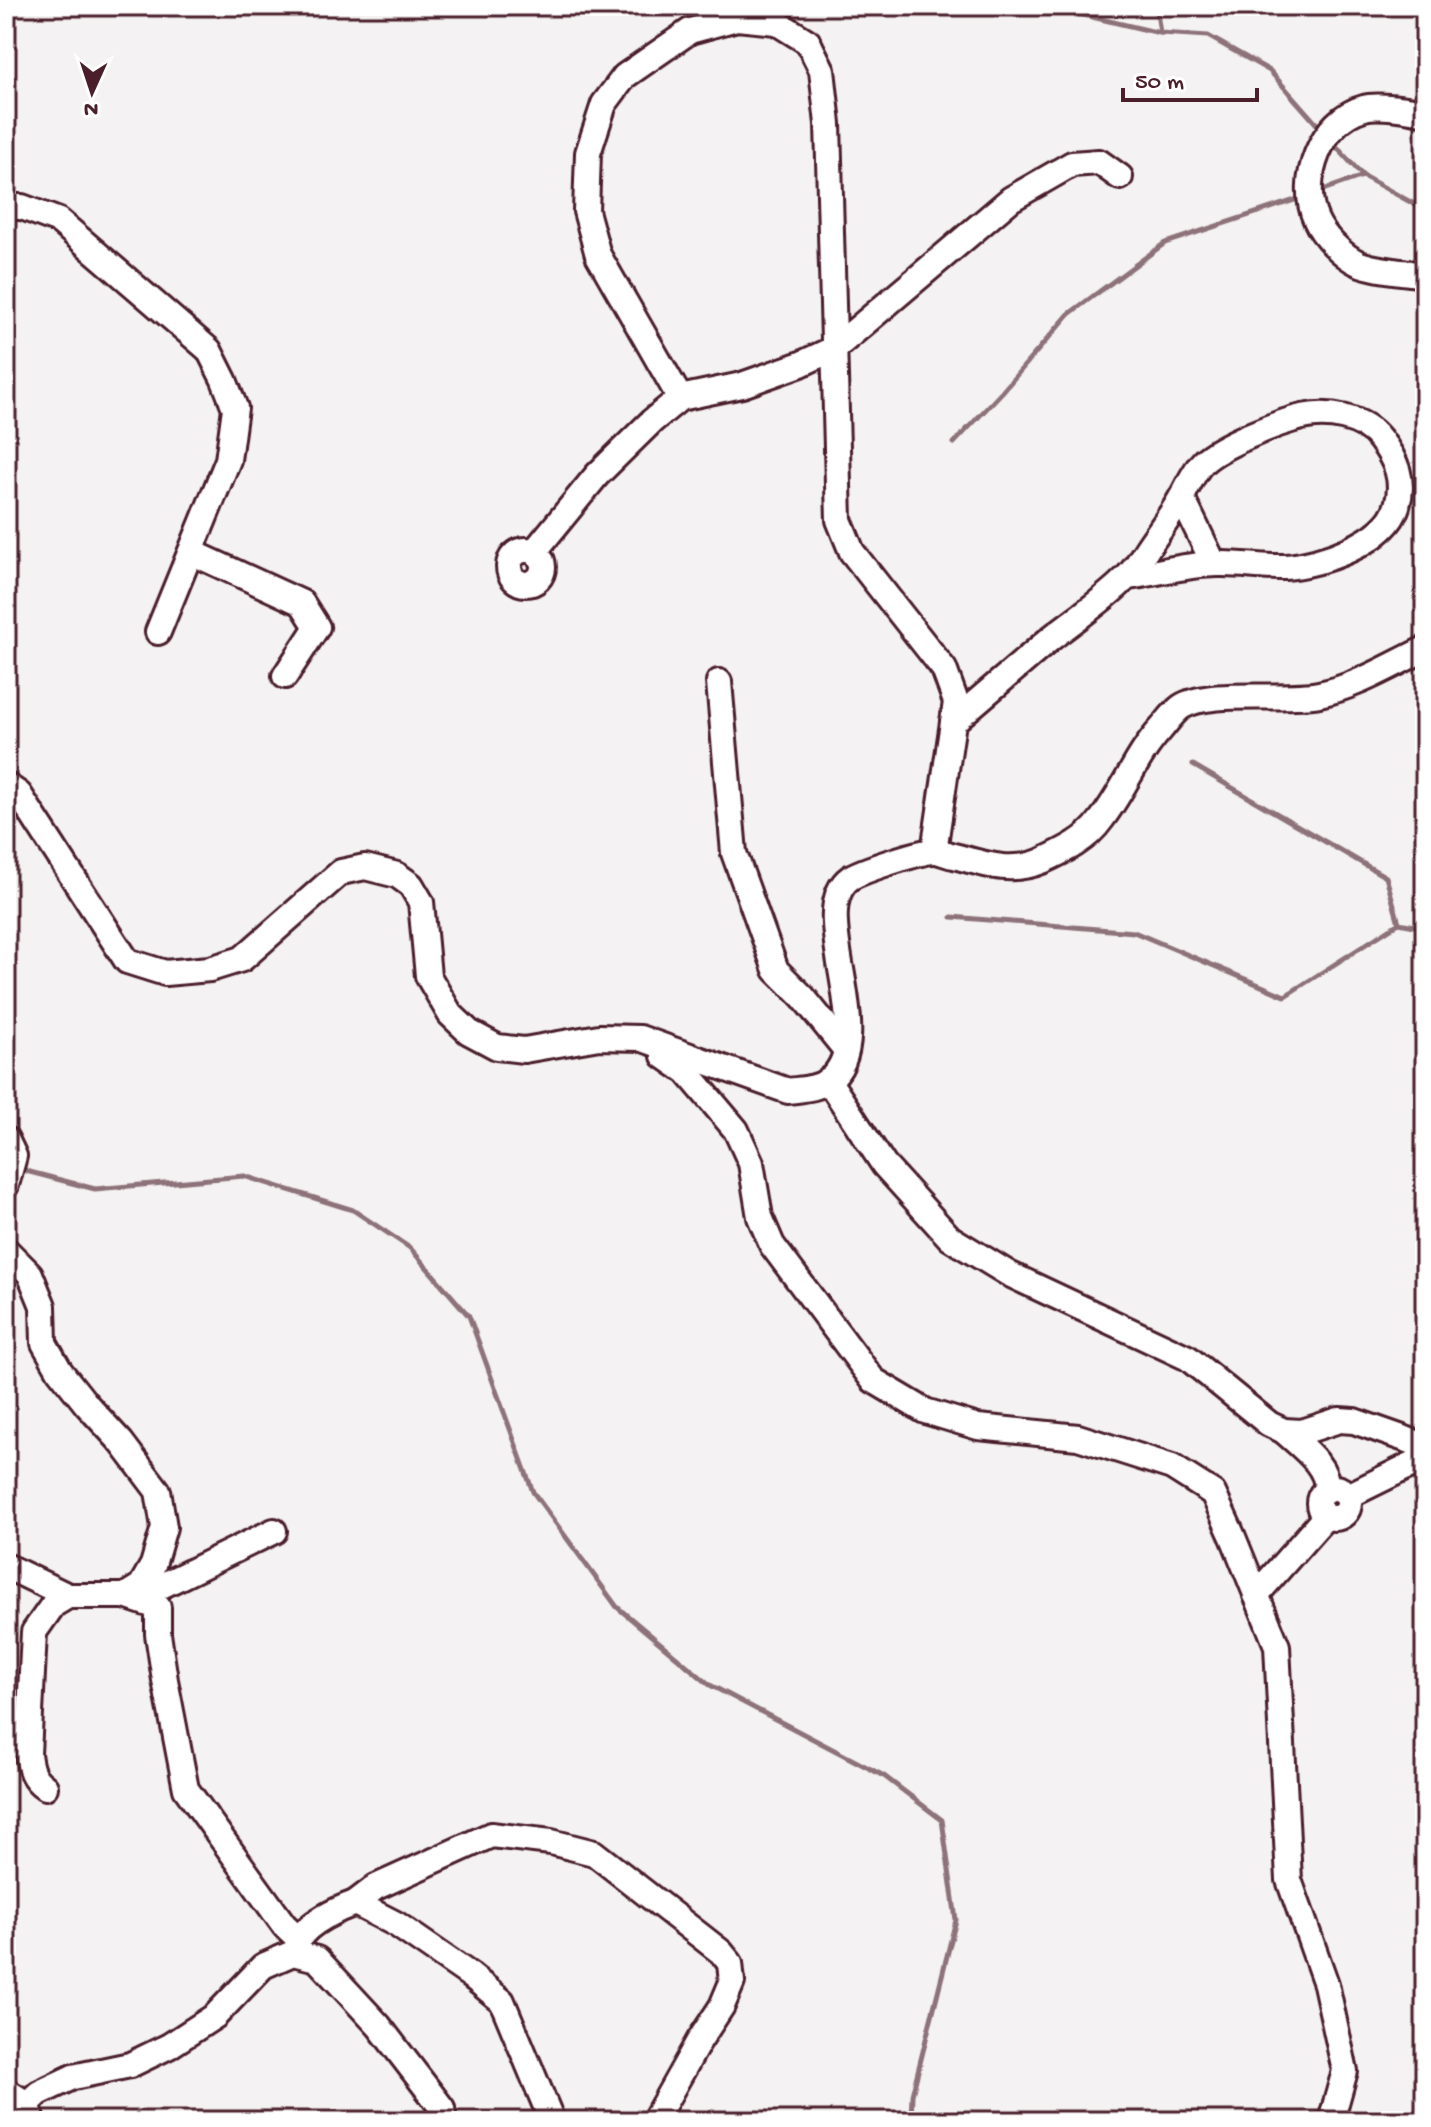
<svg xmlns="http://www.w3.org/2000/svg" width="1431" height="2127" viewBox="0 0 1431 2127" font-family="'Gochi Hand',sans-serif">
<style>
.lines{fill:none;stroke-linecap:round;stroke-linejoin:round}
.stream{stroke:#8d727a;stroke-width:5}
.minor-casing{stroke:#4a1f2b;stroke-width:30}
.minor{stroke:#fff;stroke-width:24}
</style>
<rect width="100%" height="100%" fill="#f4f2f2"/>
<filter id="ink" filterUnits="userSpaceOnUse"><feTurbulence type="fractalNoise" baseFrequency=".0125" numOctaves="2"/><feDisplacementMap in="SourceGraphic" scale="16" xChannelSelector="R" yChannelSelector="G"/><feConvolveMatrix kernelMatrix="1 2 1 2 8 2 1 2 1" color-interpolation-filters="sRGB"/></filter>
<g filter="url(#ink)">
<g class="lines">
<!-- stream -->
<g class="stream">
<polyline points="1045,6 1160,33 1208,36 1270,71 1321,129"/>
<polyline points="1156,6 1160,33"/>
<polyline points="1333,143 1363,176 1425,210"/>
<polyline points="1317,192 1363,176"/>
<polyline points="954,443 1002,392 1069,314 1165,243 1304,197"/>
<polyline points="1193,765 1386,877 1399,923"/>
<polyline points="952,917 1134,932 1285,996 1399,923 1425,928"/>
<polyline points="21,1165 26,1171 95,1189 244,1176 353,1210 410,1248 469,1316 533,1492 617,1607 710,1685 884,1776 942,1820 956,1920 912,2095 911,2121"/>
</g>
<defs>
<g id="minor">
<path d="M 1425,113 C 1412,109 1376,104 1364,108 C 1321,119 1298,181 1316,220 C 1323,236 1342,255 1358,263 C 1373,270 1407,272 1425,275"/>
<polyline points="6,207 22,207 59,221 209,350 224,380 235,408 228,460 158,632"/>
<polyline points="680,398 598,255 586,211 588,153 604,104 625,76 690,31 737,18 776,22 808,42 822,70 828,124 839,520 852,552 944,669 956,702 934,851"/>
<polyline points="1182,498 1212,560 1216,564"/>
<circle cx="526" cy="567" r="17"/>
<polyline points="191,552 302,603 317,627 285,676"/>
<polyline points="534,552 597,475 652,421 680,398 742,385 801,364 835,348 1011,199 1072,164 1099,162 1120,177"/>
<polyline points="719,682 734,853 776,970 803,997 846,1050"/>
<path d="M 953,722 C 986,694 1018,666 1050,639 C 1075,619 1103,601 1126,578 C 1135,570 1141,558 1147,549 C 1158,532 1171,516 1181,498 C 1188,487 1193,472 1203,462 C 1221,445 1277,423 1302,417 C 1328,411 1363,417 1380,439 C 1396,460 1405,480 1397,506 C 1386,543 1319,565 1285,567 C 1263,568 1240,563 1218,564 C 1188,564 1157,573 1128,577"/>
<path d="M 6,785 L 19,794 L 127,961 L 165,973 L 210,969 L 242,959 L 341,872 L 365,867 L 397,875 L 411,885 L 421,902 L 428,976 L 450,1014 L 469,1032 L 497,1047 L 524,1050 L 599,1037 L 640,1038 L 788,1091 C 802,1089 817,1089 829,1080 C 882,1038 804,911 850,878 C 860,871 924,850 936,851 C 942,852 948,855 954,856 C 984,864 1011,874 1042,861 C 1064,851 1087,840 1101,820 C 1124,791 1136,756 1161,729 C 1167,722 1174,712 1181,707 C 1208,689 1285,701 1319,694 C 1356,687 1391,665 1425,649"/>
<polyline points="664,1056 687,1072 736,1130 751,1163 760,1217 772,1245 873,1380 925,1411 978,1427 1078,1437 1172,1467 1213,1493 1233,1537 1277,1646 1289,1880 1326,1984 1345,2071 1331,2121"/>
<polyline points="828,1080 884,1165 950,1238 1009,1274 1188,1358 1269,1424 1284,1431 1302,1432 1339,1420 1354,1421 1425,1446"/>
<polyline points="6,1139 14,1156 6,1185"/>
<polyline points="6,1250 30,1274 43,1306 44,1343 60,1371 87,1405 121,1442 158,1491 164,1527 153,1565 141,1586 125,1596 68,1596 6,1566"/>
<path d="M 1284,1431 C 1301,1447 1328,1465 1327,1490"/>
<circle cx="1334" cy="1503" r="15"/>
<polyline points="1348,1496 1425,1458"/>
<polyline points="155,1589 274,1531"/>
<polyline points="1256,1595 1326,1516"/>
<path d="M 125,1596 L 158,1607 L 158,1634 L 165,1680 L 186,1789 L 284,1925 L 299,1939 C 308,1923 338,1909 355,1903 L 396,1924 L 470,1975 L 502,2001 L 552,2121"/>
<path d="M 45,1787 C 32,1778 30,1769 28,1754 L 34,1632 L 53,1605 L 68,1596"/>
<polyline points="355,1903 376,1887 491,1835 551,1842 594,1853 721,1952 730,1963 732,1982 722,2006 699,2041 654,2121"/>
<polyline points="6,2091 27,2104 33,2121"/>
<polyline points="27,2104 39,2093 73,2077 130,2065 169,2046 215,2016 263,1966 293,1953 317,1959 379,2026 442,2108 444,2121"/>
</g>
</defs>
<!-- minor casing -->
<use href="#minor" class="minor-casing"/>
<!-- minor -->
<use href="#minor" class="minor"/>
</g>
</g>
<!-- margin -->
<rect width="1431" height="2127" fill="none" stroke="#fff" stroke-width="32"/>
<rect x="16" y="16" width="1399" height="2095" fill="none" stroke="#4a1f2b" stroke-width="3" filter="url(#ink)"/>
<!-- north arrow -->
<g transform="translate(92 92) rotate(183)" stroke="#ffffff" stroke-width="6" paint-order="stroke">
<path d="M0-6L14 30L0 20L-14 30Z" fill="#4a1f2b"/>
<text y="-12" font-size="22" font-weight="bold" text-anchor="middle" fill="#4a1f2b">N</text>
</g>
<!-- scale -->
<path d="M1123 88v12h134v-12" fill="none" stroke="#4a1f2b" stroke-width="4"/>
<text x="1135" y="88" font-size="24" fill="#4a1f2b" stroke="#ffffff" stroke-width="6" paint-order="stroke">50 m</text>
</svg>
